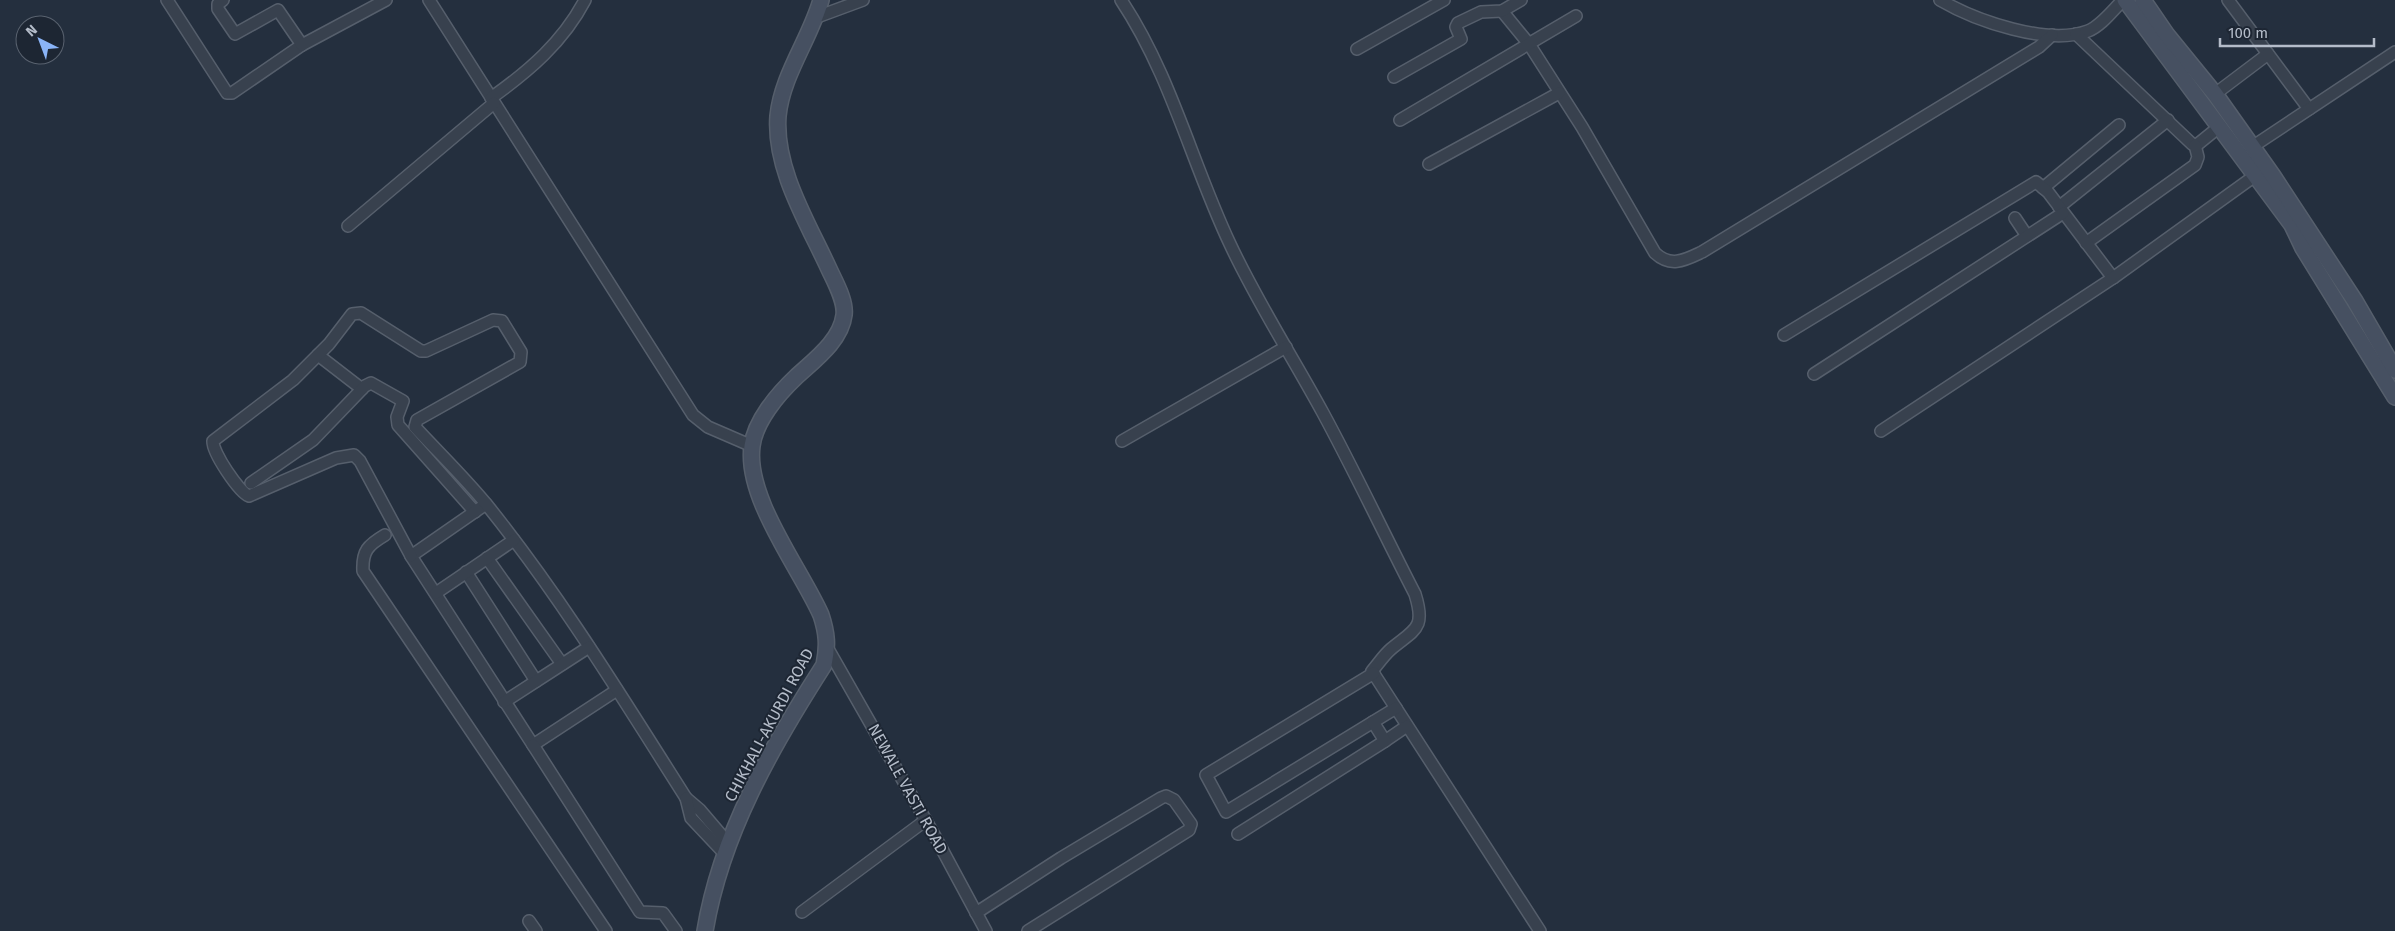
<svg xmlns="http://www.w3.org/2000/svg" width="2395" height="931" viewBox="0 0 2395 931" font-family="'Fira Sans',sans-serif">
<style>
.lines{fill:none;stroke-linecap:round;stroke-linejoin:round}
.minor-casing{stroke:#565f6c;stroke-width:14}
.secondary-casing{stroke:#565f6c;stroke-width:18}
.minor{stroke:#38414e;stroke-width:11}
.secondary{stroke:#465061;stroke-width:15}
.labels{text-anchor:middle;dominant-baseline:central;stroke-width:4;stroke-linejoin:round;paint-order:stroke}
.street-label{font-size:16px;fill:#b4bcc9;stroke:#1d2633}
</style>
<rect width="100%" height="100%" fill="#242f3e"/>
<g class="lines">
<defs>
<g id="minor">
<polyline points="167,0 227,93 232,93 302,45"/>
<polyline points="223,0 218,4 218,9 235,34 278,10 302,45 386,0"/>
<polyline points="429,0 693,415 708,427 752,446"/>
<path d="M 1121,0 C 1171,75 1192,164 1230,244 C 1257,302 1292,356 1323,413 C 1355,472 1384,534 1415,594 C 1426,629 1415,629 1391,649 C 1384,655 1378,664 1372,671 L 1540,931"/>
<path d="M 1940,0 C 1976,21 2048,46 2088,31 C 2101,26 2113,10 2123,0"/>
<polyline points="2228,0 2309,109"/>
<path d="M 1502,11 L 1529,44 L 1582,127 L 1655,253 C 1671,268 1685,260 1702,252 L 2039,47 L 2052,35"/>
<polyline points="817,17 863,0"/>
<polyline points="2076,34 2192,144 2195,145 2198,144 2219,127"/>
<polyline points="1357,49 1444,0"/>
<polyline points="1394,77 1461,39 1456,27 1458,23 1481,12 1502,11 1521,0"/>
<polyline points="2215,94 2268,54"/>
<path d="M 491,98 C 529,71 563,42 585,0"/>
<polyline points="1400,120 1576,16"/>
<polyline points="2252,147 2395,52"/>
<polyline points="1429,164 1559,93"/>
<polyline points="2043,188 2119,125"/>
<polyline points="2059,207 2168,120"/>
<polyline points="2015,218 2027,236"/>
<polyline points="348,226 494,103"/>
<polyline points="2086,243 2195,165 2198,157 2195,145"/>
<polyline points="1784,335 2036,182 2048,192 2113,278"/>
<polyline points="318,355 362,389"/>
<polyline points="1814,374 2063,213"/>
<polyline points="1881,431 2113,278 2256,175"/>
<polyline points="1122,441 1286,347"/>
<polyline points="251,483 313,440 365,386 371,383 403,401 397,417 398,425 475,512"/>
<polyline points="486,504 411,556 533,745 617,690"/>
<path d="M 385,535 C 368,545 362,551 363,571 L 606,931"/>
<path d="M 411,556 L 360,461 L 354,455 L 336,458 L 249,496 C 239,492 212,452 213,441 L 293,380 L 329,344 L 352,314 L 361,313 L 421,351 L 426,351 L 493,320 L 502,321 L 521,352 L 520,362 L 417,420 L 415,427 C 439,453 465,478 487,505 C 561,597 623,699 686,798 L 700,810 L 729,844"/>
<polyline points="487,558 562,664"/>
<polyline points="466,572 536,681"/>
<polyline points="436,593 514,540"/>
<polyline points="828,649 937,840 986,931"/>
<polyline points="504,702 589,647"/>
<polyline points="1373,722 1226,812 1206,775 1374,673"/>
<polyline points="1385,741 1407,726"/>
<polyline points="533,745 640,912 663,913 676,931"/>
<polyline points="686,798 691,818 725,854"/>
<polyline points="1238,834 1385,741 1373,722 1396,708"/>
<polyline points="802,912 926,820"/>
<polyline points="976,913 1061,858 1161,798 1166,796 1174,800 1191,824 1189,830 1028,931"/>
<polyline points="529,921 536,931"/>
</g>
<g id="secondary">
<polyline points="2125,0 2292,225 2303,248 2395,397"/>
<polyline points="2143,0 2167,35 2215,94 2273,176 2355,301 2395,370"/>
<path d="M 705,931 C 721,834 772,746 824,665 C 828,646 827,633 821,615 C 800,568 745,498 752,446 C 755,421 778,394 796,377 C 813,361 841,341 844,315 C 846,301 835,282 829,269 C 808,223 774,169 778,116 C 782,75 810,39 821,0"/>
</g>
</defs>
<!-- minor casing -->
<use href="#minor" class="minor-casing"/>
<!-- secondary casing -->
<use href="#secondary" class="secondary-casing"/>
<!-- minor -->
<use href="#minor" class="minor"/>
<!-- secondary -->
<use href="#secondary" class="secondary"/>
</g>
<g class="labels">
<!-- street labels -->
<g class="street-label">
<text transform="translate(769 725) rotate(-62)">CHIKHALI-AKURDI ROAD</text>
<text transform="translate(908 789) rotate(61)">NEWALE VASTI ROAD</text>
</g>
</g>
<!-- north arrow -->
<g transform="translate(40 40) rotate(318)"><circle r="24" fill="#1d2633" stroke="#59626f"/>
<path d="M0-4L9 19L0 12L-9 19Z" fill="#8ab4f8"/>
<text y="-8" font-size="14" font-weight="bold" text-anchor="middle" fill="#b4bcc9">N</text>
</g>
<!-- scale -->
<path d="M2220 38v8h154v-8" fill="none" stroke="#b4bcc9" stroke-width="2.5"/>
<text x="2228" y="38" font-size="15" fill="#b4bcc9" stroke="#1d2633" stroke-width="4" paint-order="stroke">100 m</text>
</svg>
